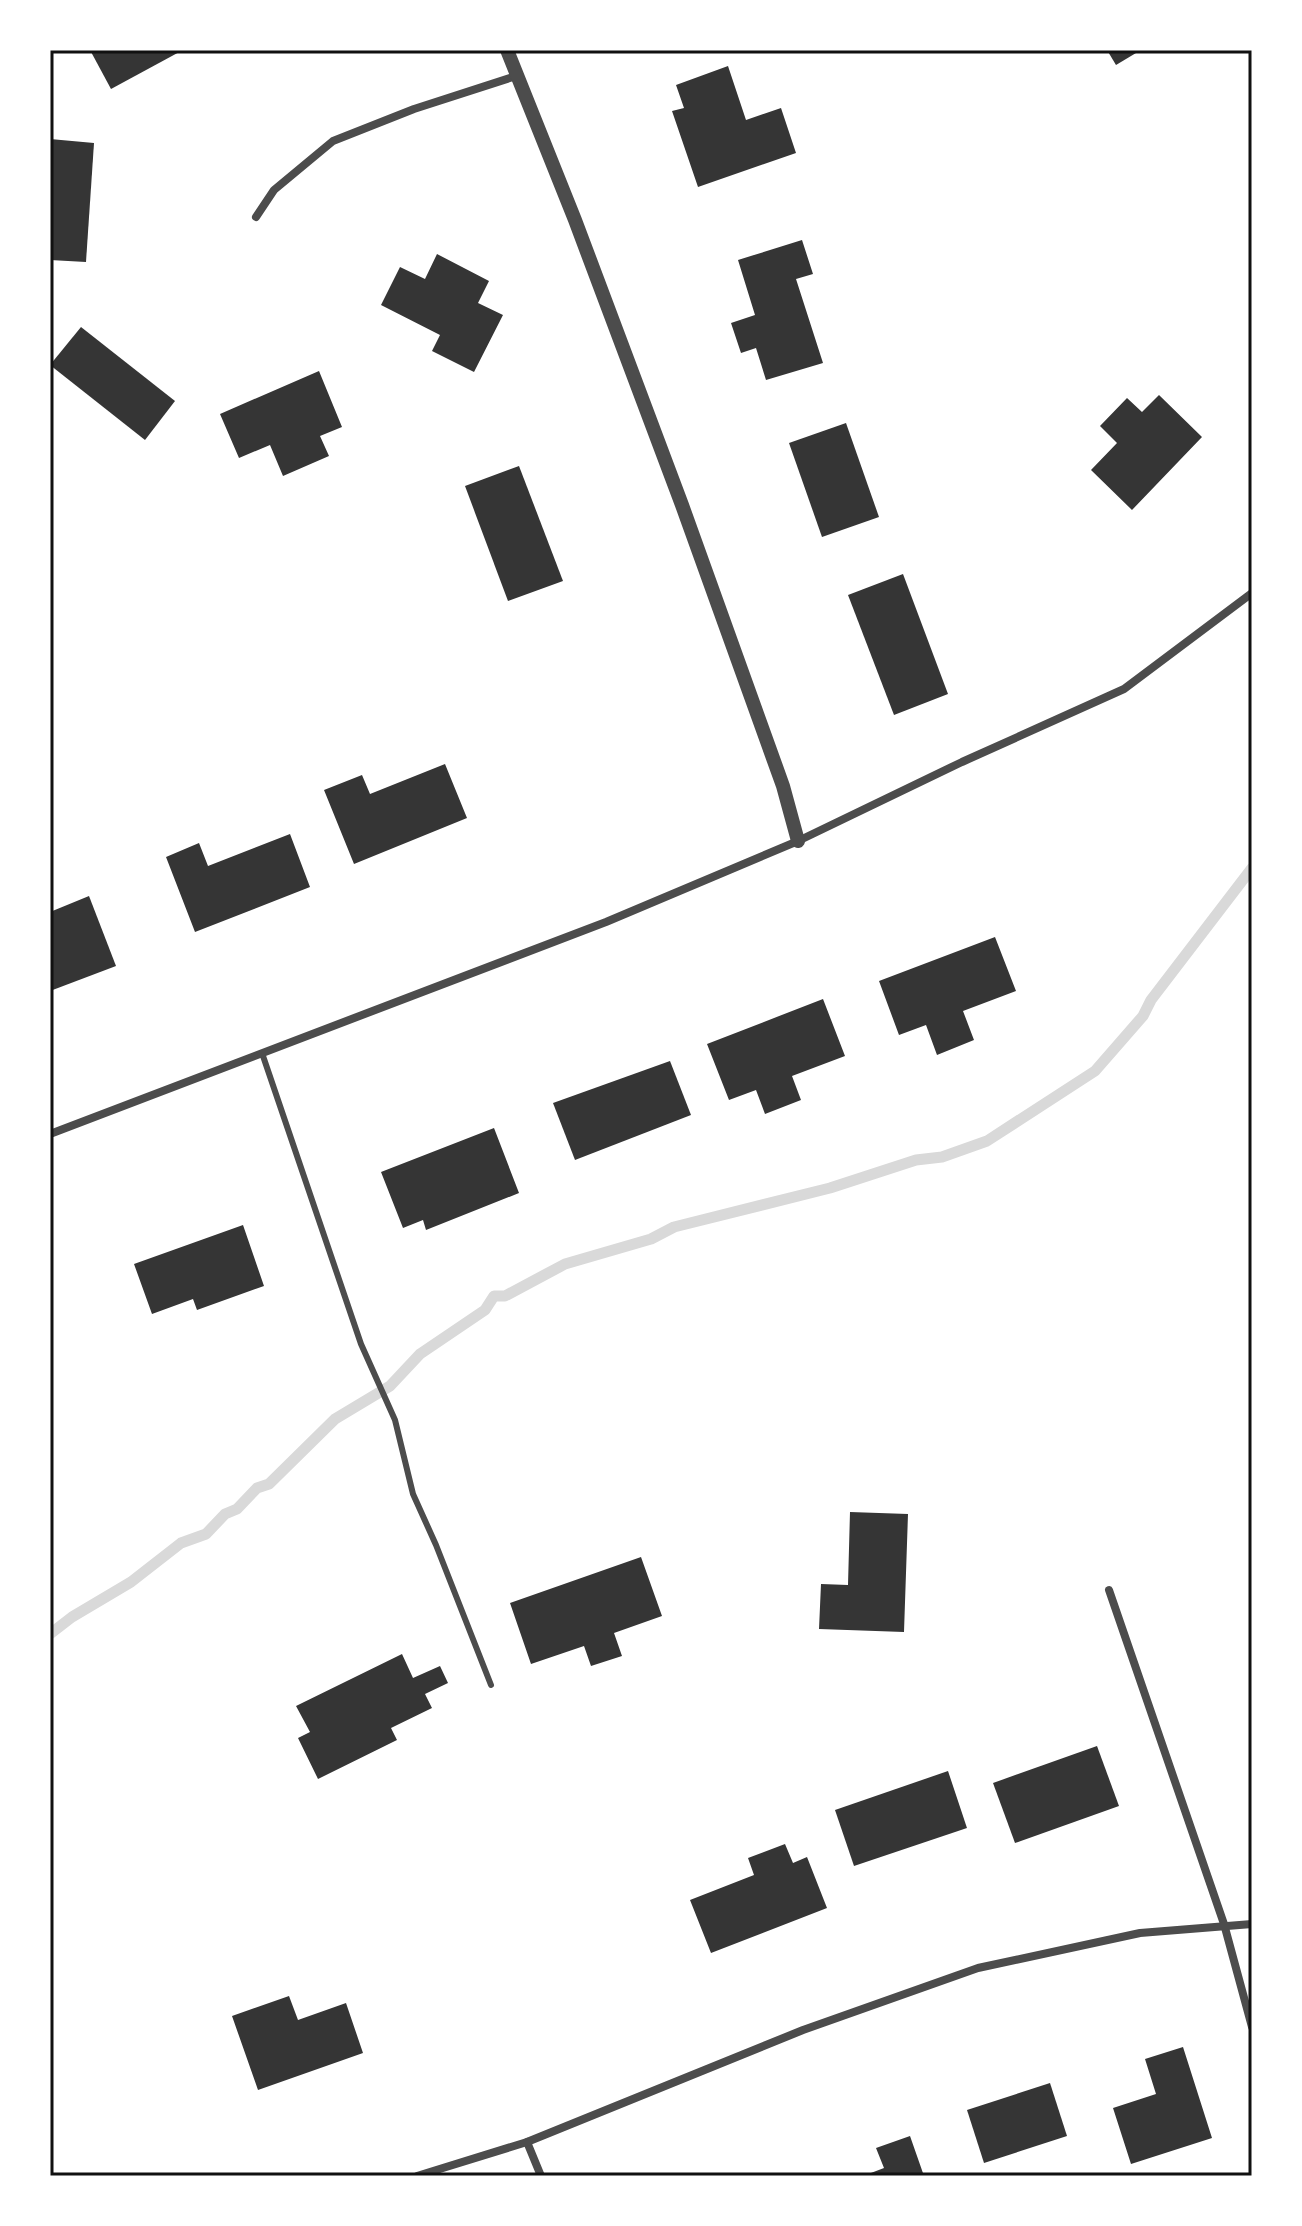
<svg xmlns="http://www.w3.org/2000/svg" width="1302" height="2226" viewBox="0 0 1302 2226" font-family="'Exo 2',sans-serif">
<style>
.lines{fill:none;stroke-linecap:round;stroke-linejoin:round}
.stream{stroke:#d9d9d9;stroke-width:11}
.building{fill:#353535}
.service{stroke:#4c4c4c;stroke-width:6}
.minor{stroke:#4c4c4c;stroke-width:8}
.tertiary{stroke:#4c4c4c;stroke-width:14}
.neatline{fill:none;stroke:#111;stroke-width:3}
</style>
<rect width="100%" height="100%" fill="#fff"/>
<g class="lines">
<!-- stream -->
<polyline class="stream" points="50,1634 72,1617 131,1582 181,1543 206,1534 225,1514 237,1509 257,1488 269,1484 335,1419 390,1386 420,1354 485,1310 494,1296 505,1296 565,1264 651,1239 674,1227 830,1188 916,1160 942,1157 987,1141 1095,1071 1143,1016 1151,1000 1252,868"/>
</g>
<!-- building -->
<g class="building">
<polygon points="90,50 183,50 111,89"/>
<polygon points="1107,50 1141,50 1116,65"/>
<polygon points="728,66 746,120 781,108 796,153 698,187 672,111 684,108 676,85"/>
<polygon points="50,139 94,143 86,262 50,260"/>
<polygon points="802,240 813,274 796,279 823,363 766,380 756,348 741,353 731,323 755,315 738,260"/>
<polygon points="437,254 489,281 478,303 503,315 474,372 432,351 440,335 381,305 400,267 425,279"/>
<polygon points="81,327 175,401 145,440 50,365"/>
<polygon points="319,371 342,427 320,436 329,456 283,476 270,445 239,458 220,414"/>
<polygon points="1159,395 1202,437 1132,510 1091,470 1117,443 1100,426 1127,398 1142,412"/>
<polygon points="846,423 879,517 822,537 789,443"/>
<polygon points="519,466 563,581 508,601 465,486"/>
<polygon points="903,574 948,694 894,715 848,595"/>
<polygon points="445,764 467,818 354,864 324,790 362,775 370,794"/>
<polygon points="290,834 310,887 195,932 166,857 199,843 208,866"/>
<polygon points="89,896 116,966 50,991 50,912"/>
<polygon points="995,937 1016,991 963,1011 974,1040 937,1055 926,1025 899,1035 879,981"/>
<polygon points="823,999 845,1056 792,1076 801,1100 765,1114 756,1090 729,1100 707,1044"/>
<polygon points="670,1061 691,1115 575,1160 553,1103"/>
<polygon points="494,1128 519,1193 426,1230 423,1220 403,1228 381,1172"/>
<polygon points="243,1225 264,1286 197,1310 193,1299 152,1314 134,1264"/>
<polygon points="850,1512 908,1514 904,1632 819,1629 821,1584 848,1585"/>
<polygon points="641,1557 662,1616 614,1633 622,1656 591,1666 584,1646 531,1664 510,1603"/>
<polygon points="402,1654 413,1678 440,1666 448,1683 425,1694 432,1708 391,1728 397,1740 318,1779 298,1738 310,1732 296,1706"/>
<polygon points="1097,1746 1119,1806 1015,1843 993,1783"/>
<polygon points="948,1771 967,1828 854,1866 835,1810"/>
<polygon points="785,1844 793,1863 807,1857 827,1908 711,1953 690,1900 754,1875 748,1858"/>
<polygon points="289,1996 298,2020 346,2003 363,2053 258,2090 232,2016"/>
<polygon points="1183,2047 1212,2138 1131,2164 1113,2108 1156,2094 1145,2059"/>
<polygon points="1050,2083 1067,2136 984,2163 967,2110"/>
<polygon points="910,2136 924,2176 863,2176 884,2168 876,2148"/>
</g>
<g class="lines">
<!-- service -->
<polyline class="service" points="262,1053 361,1344 395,1420 413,1494 436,1545 491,1685"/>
<!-- minor -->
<g class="minor">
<polyline points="256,217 274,190 333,141 414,109 516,76"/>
<polyline points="50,1134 606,922 798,841 962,762 1124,689 1252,593"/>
<polyline points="1109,1590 1224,1924 1252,2027"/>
<polyline points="527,2142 541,2176"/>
<polyline points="417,2176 527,2142 803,2030 978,1968 1140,1933 1252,1924"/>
</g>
<!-- tertiary -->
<polyline class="tertiary" points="507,50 575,220 682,505 783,786 798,841"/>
</g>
<!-- border -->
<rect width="1302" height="2226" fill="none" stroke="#ffffff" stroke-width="104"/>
<rect x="52" y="52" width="1198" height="2122" class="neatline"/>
</svg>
